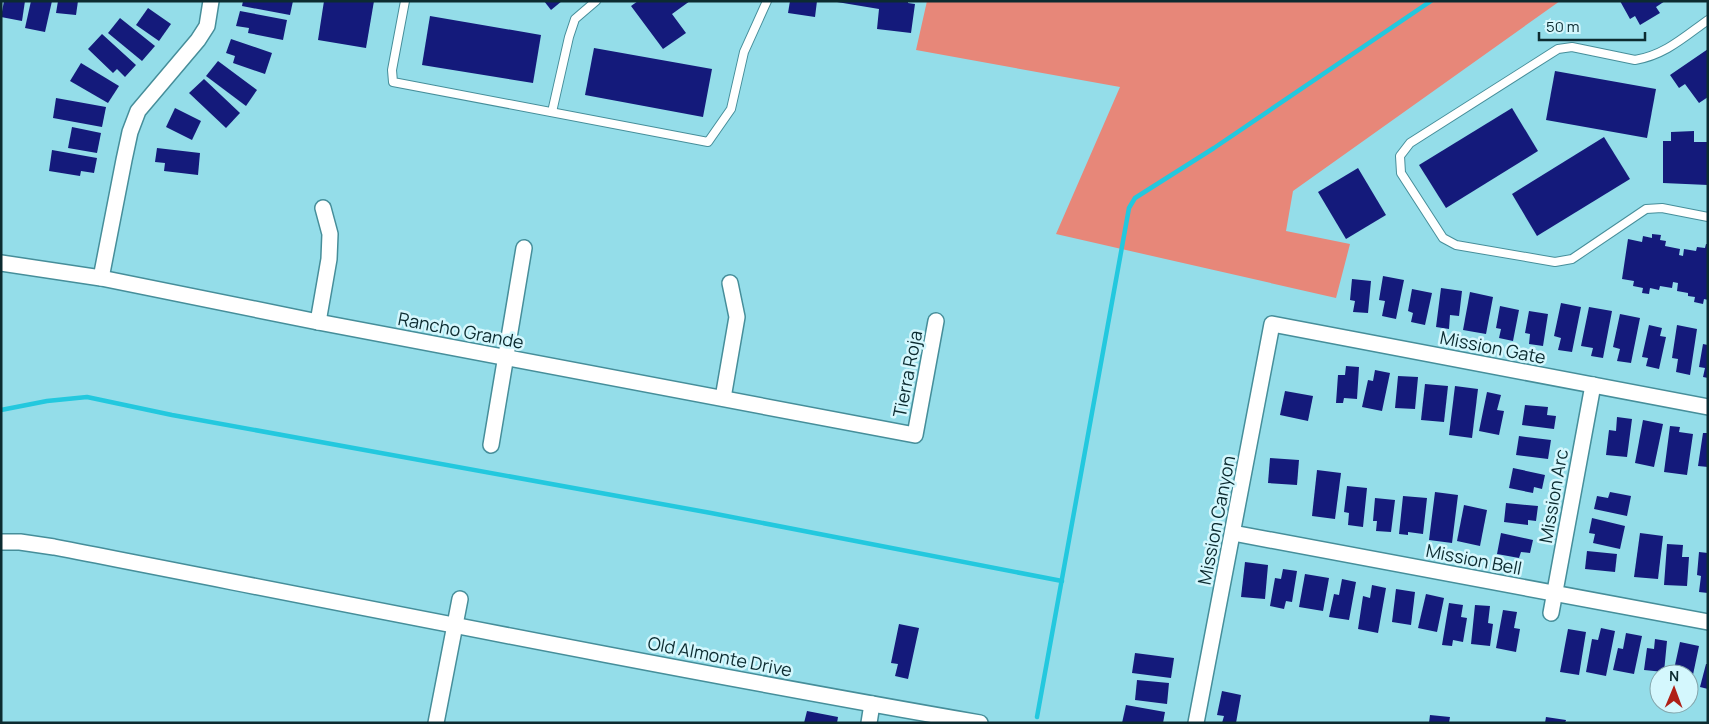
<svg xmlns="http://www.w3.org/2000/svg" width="1709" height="724" viewBox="0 0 1709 724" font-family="Manrope,sans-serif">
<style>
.green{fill:#e78779}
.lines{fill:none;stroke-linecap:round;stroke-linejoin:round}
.stream{stroke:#23c8de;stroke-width:4.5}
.building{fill:#141a7b}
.service-casing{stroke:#468e9a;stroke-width:10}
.minor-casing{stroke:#468e9a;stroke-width:18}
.service{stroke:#fff;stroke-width:8}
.minor{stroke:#fff;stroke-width:15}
.labels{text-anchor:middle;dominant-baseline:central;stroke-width:5;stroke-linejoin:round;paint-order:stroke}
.street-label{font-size:18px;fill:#0c2b30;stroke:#d4f7fd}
</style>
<rect width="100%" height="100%" fill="#94dde9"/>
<!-- green -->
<polygon class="green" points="927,1 1560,1 1293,191 1286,231 1350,244 1336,298 1056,234 1120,87 916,50"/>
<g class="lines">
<!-- stream -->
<g class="stream">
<polyline points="1,410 47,401 87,397 172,415 711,513 1062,581"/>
<polyline points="1037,717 1129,208 1135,198 1214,148 1431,1"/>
</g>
</g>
<!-- building -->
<g class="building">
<polygon points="4,1 25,1 22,21 1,17"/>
<polygon points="31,1 52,1 45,32 25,28"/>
<polygon points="58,1 78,1 76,15 56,13"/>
<polygon points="243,1 293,1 290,15 242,6"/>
<polygon points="324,1 374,1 366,48 318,40"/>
<polygon points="544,1 562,1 551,10"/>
<polygon points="638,1 690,1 672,14 686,33 663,49 631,6"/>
<polygon points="790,1 817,1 815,17 788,13"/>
<polygon points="831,1 908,1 908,3 915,4 911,33 877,29 879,9"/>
<polygon points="1620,1 1665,1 1656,7 1660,13 1640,25 1635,16 1630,19"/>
<polygon points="148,8 171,24 159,41 136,25"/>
<polygon points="240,11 287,20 283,40 248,33 249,28 236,26"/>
<polygon points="430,16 541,35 533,83 422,65"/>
<polygon points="120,18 155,46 142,61 108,33"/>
<polygon points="102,34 136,65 125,77 117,69 113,73 88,49"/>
<polygon points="231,39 272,53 265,74 233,63 235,56 226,53"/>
<polygon points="594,48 712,69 703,117 585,95"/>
<polygon points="1708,49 1708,97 1699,103 1685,84 1679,88 1670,75"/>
<polygon points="218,61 257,90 246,106 206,76"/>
<polygon points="81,63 119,86 108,103 70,81"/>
<polygon points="1555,71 1656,89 1647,138 1546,120"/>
<polygon points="204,79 240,113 226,128 189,93"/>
<polygon points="56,98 106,107 102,127 53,118"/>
<polygon points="175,108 201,121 192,140 166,127"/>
<polygon points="1512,108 1538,151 1446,208 1419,165"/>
<polygon points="72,127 101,133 97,153 68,148"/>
<polygon points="1694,131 1694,142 1708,142 1708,185 1663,183 1663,141 1671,141 1671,132"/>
<polygon points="1604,137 1630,179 1537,236 1512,194"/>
<polygon points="157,148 200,153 198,175 164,171 165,163 155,162"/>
<polygon points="52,150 97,158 94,173 81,171 80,176 49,171"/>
<polygon points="1358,168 1386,215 1346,239 1318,192"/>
<polygon points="1652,234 1661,235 1660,240 1666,241 1665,246 1680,249 1679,255 1683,256 1684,249 1696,251 1697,247 1705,248 1706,244 1708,244 1708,300 1704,299 1703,304 1694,302 1695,297 1688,296 1688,293 1677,291 1678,283 1673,282 1672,288 1660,286 1659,290 1650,288 1649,294 1642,293 1643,288 1633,286 1634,281 1622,279 1628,239 1642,242 1643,236 1652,238"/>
<polygon points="1383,276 1404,280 1396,319 1382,316 1385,301 1379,300"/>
<polygon points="1352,279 1371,281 1368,313 1353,312 1355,301 1350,300"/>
<polygon points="1441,288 1462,291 1459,316 1450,315 1449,329 1436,327"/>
<polygon points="1412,289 1432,293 1425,325 1411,322 1413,313 1408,311"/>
<polygon points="1470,292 1493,297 1486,334 1463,330"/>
<polygon points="1561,303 1581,307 1572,352 1558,350 1561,338 1554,336"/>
<polygon points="1500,306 1519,310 1513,341 1499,338 1501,329 1496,328"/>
<polygon points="1589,307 1612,311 1603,358 1591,356 1593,348 1581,346"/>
<polygon points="1529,311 1548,314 1543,346 1529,344 1530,334 1525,333"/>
<polygon points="1620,314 1640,318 1631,363 1617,361 1620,349 1613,347"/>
<polygon points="1649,325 1662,328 1660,336 1666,337 1659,369 1646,366 1648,358 1642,357"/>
<polygon points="1677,325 1697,329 1690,375 1676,372 1678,359 1672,358"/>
<polygon points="1703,344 1708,345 1708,378 1703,377 1705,368 1699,367"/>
<polygon points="1346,366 1359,367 1357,399 1344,398 1343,403 1336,403 1338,375 1345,375"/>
<polygon points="1375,370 1390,373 1382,411 1362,407 1368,380 1373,381"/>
<polygon points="1398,376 1418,377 1415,409 1395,408"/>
<polygon points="1425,384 1448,386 1444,422 1421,420"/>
<polygon points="1455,386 1478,389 1472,438 1449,435"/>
<polygon points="1285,391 1313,396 1308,421 1280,415"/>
<polygon points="1487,392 1501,395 1497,410 1504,411 1499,435 1479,431"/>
<polygon points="1525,405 1548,407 1547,415 1556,416 1554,429 1522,425"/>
<polygon points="1617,417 1632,419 1627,457 1606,455 1609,430 1616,431"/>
<polygon points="1643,420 1663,424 1654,467 1635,463"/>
<polygon points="1670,426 1680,427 1679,432 1693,434 1687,475 1664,472"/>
<polygon points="1703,433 1708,433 1708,467 1698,466"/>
<polygon points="1519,436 1551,440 1548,459 1516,455"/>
<polygon points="1270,458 1299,460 1297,485 1268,483"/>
<polygon points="1513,468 1545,475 1542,489 1534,487 1533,493 1509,488"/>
<polygon points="1317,470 1341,473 1335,519 1312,516"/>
<polygon points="1347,486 1367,488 1363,527 1348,525 1349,513 1344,512"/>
<polygon points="1435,492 1458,495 1452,543 1429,540"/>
<polygon points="1610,492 1631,496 1627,516 1594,509 1597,496 1608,498"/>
<polygon points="1403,496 1427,498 1423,534 1408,532 1408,535 1399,534"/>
<polygon points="1375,498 1395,500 1391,532 1376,531 1377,521 1373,521"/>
<polygon points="1506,503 1538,506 1536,521 1528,520 1528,525 1504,522"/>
<polygon points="1464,505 1487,510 1480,546 1457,541"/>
<polygon points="1592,518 1625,526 1620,549 1593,543 1595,534 1589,533"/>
<polygon points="1501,533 1533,540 1530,553 1521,552 1519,558 1497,554"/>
<polygon points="1640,533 1663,536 1658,579 1634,577"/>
<polygon points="1667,544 1683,545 1682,557 1689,557 1687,586 1664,585"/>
<polygon points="1587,551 1617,554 1615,572 1585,569"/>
<polygon points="1699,552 1708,553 1708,593 1699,592 1701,576 1697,575"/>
<polygon points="1245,562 1268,565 1265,599 1241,597"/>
<polygon points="1283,569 1297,571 1292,602 1286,601 1284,609 1270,606 1275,578 1281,579"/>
<polygon points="1305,574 1329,578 1323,611 1299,607"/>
<polygon points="1342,579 1356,582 1349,620 1329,617 1334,594 1339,595"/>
<polygon points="1372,585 1386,588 1378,633 1358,629 1363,596 1370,598"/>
<polygon points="1396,589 1415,592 1411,625 1392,622"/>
<polygon points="1426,594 1444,598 1437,632 1418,628"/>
<polygon points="1449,603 1463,605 1461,617 1467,618 1463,642 1453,640 1452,646 1442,645"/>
<polygon points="1475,605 1490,606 1488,623 1493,624 1490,646 1471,644"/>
<polygon points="1503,610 1517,612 1514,628 1520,629 1516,652 1496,648"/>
<polygon points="899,624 919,628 908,679 895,676 898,664 891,663"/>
<polygon points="1601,628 1615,631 1606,676 1586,672 1592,639 1598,640"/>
<polygon points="1568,629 1586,632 1579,675 1560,672"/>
<polygon points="1626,633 1642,636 1634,674 1613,670 1618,648 1623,649"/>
<polygon points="1655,639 1667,641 1664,672 1644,670 1647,648 1654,649"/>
<polygon points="1680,642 1699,646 1690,689 1689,674 1673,674"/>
<polygon points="1135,653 1174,658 1171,678 1132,673"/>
<polygon points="1706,664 1708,664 1708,689 1700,687"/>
<polygon points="1137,680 1169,683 1167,704 1135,700"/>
<polygon points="1222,691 1241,695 1236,723 1222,723 1224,716 1217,715"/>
<polygon points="1126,705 1165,712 1163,723 1122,723"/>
<polygon points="807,711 838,717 837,723 804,723"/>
<polygon points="1430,715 1450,717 1449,723 1429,723"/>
<polygon points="1546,717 1566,720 1565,723 1545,723"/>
</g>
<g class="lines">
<defs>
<g id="service">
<polyline points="405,1 392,70 393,82 708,142 731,109 744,52 767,1"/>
<path d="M 1708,20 C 1684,37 1665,55 1635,60 L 1572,47 L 1558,49 L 1410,143 L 1400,156 L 1401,173 L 1443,238 L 1456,245 L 1555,262 L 1572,259 L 1646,209 L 1662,208 L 1708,217"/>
<polyline points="552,112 569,37 575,19 596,1"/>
</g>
<g id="minor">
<polyline points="1,263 101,278 318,322 915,435 936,321"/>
<polyline points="101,278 124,160 130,132 138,111 198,40 207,26 211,1"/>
<polyline points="318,322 329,259 330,234 323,208"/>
<polyline points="723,398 737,317 730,283"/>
<polyline points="491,445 524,248"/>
<polyline points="1233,533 1708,622"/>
<path d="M 1,542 L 20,542 L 54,547 C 362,607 670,669 980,723"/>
<polyline points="1551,613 1593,385"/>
<polyline points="436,723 460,599"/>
<polyline points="869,723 872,704"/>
<polyline points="1196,723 1272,324 1708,407"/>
</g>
</defs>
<!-- service casing -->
<use href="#service" class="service-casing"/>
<!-- minor casing -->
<use href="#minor" class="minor-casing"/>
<!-- service -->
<use href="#service" class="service"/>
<!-- minor -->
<use href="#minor" class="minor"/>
</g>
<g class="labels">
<!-- street labels -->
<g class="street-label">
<text transform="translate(461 330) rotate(11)">Rancho Grande</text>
<text transform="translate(1493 347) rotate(11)">Mission Gate</text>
<text transform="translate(907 374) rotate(-79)">Tierra Roja</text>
<text transform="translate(1553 496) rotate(-80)">Mission Arc</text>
<text transform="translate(1216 520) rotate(-79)">Mission Canyon</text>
<text transform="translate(1474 559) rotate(11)">Mission Bell</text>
<text transform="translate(720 656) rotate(11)">Old Almonte Drive</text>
</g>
</g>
<!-- border -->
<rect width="1709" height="724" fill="none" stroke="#0c2b30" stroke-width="5"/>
<!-- north arrow -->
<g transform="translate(1674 689) rotate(1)"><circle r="24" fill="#d4f7fd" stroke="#84a5ab"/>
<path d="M0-4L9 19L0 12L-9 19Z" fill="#af1f16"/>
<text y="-8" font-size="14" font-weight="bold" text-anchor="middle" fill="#0c2b30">N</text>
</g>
<!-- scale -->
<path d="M1539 32v8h106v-8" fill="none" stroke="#0c2b30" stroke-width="2.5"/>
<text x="1546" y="32" font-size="15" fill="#0c2b30" stroke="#d4f7fd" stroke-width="4" paint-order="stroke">50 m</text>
</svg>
